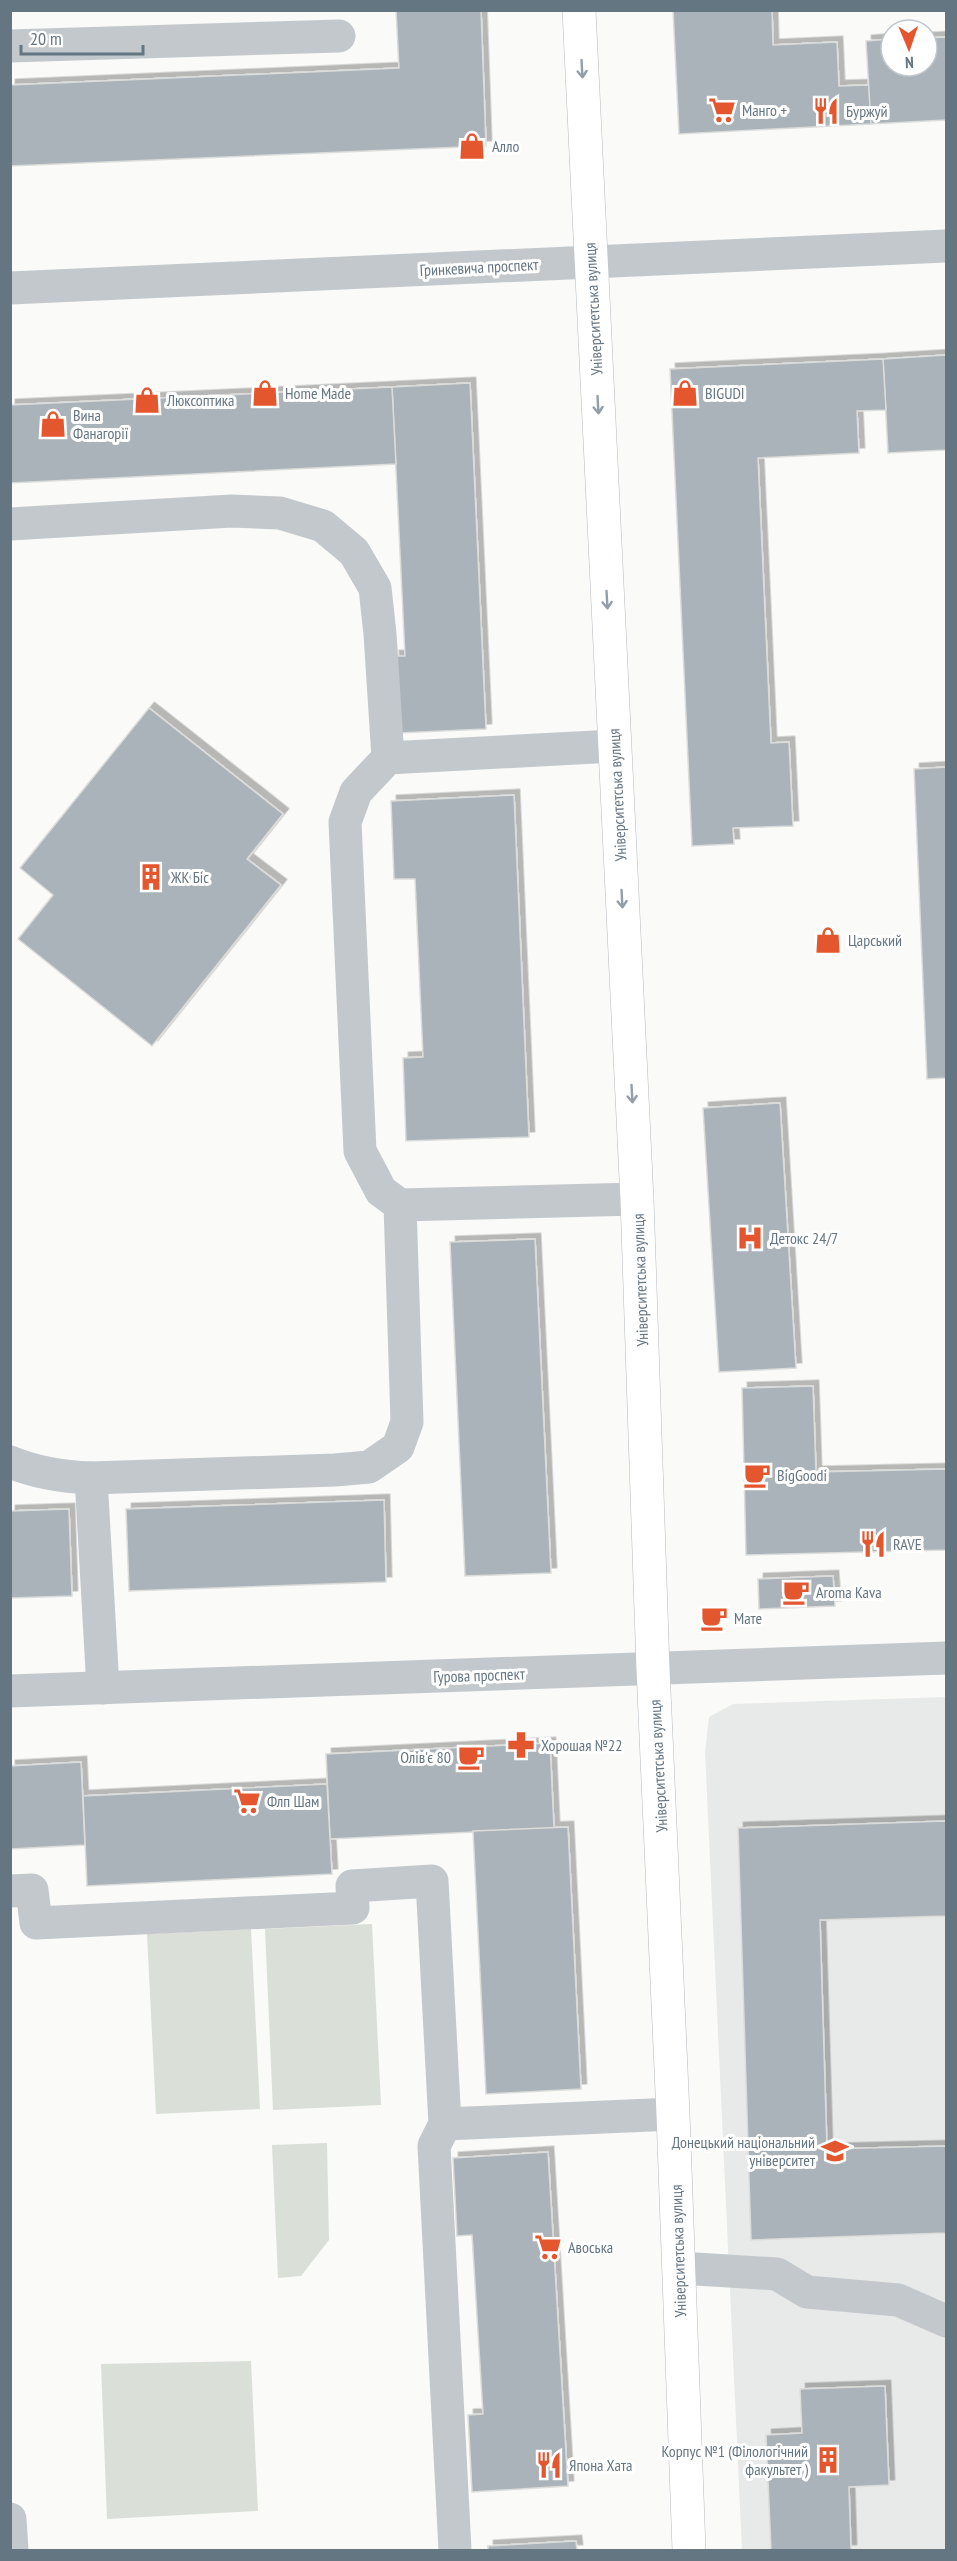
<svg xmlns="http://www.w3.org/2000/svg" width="957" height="2561" viewBox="0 0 957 2561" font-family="'PT Sans Narrow',sans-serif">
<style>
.built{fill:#e8e9e9}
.green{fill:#dadfd7}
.building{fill:#aab3b9;stroke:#dcdcda;stroke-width:1.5;filter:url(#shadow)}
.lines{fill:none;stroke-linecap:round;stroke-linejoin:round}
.major-casing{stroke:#b5babe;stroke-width:34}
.minor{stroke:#c3c8cc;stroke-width:33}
.major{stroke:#fff;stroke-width:33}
.oneway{stroke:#939fa8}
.labels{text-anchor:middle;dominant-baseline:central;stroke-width:6;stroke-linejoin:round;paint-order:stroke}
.poi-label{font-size:16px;fill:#657683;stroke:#fff;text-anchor:start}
.street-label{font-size:16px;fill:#657683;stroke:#fff}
</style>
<defs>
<filter id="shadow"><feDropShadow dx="5.5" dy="-5.5" stdDeviation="0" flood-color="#0004"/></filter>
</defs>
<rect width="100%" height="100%" fill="#fafaf8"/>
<!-- built -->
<polygon class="built" points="946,1697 946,2550 742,2550 705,1752 709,1717 733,1704"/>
<!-- green -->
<g class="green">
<polygon points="372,1924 381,2105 273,2110 265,1929"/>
<polygon points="251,1929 260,2109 156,2114 147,1934"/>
<polygon points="327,2143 329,2240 301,2276 278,2278 272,2145"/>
<polygon points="251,2361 258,2511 107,2519 101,2364"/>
</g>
<!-- building -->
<g class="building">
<polygon points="396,10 481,10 486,146 10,166 10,85 399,68"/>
<polygon points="673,10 772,10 773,45 837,42 839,86 869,85 871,124 679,134"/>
<polygon points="946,37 946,120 871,124 866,41 891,39 891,66 927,66 927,38"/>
<polygon points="946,355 946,450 888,453 883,359"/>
<polygon points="883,359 886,410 857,411 859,453 758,458 771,743 789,742 793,826 733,828 734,844 692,846 670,369"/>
<polygon points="470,383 486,729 398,733 394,656 405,656 392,387"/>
<polygon points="392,387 396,464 10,483 10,405"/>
<polygon points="149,708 283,814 247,859 281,885 152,1046 18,939 53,895 20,868"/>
<polygon points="946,767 946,1078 927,1079 914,769"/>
<polygon points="514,795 529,1137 406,1141 403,1058 423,1057 415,879 394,879 391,801"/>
<polygon points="780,1103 796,1368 719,1372 703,1108"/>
<polygon points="535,1239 551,1573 465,1576 450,1242"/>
<polygon points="813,1386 816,1472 946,1469 946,1550 746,1555 742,1388"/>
<polygon points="384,1500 386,1582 129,1591 126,1509"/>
<polygon points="69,1509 72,1596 10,1598 10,1511"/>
<polygon points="833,1576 835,1606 759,1609 758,1579"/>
<polygon points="550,1743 554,1828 330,1839 326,1754"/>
<polygon points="81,1762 85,1845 10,1849 10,1766"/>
<polygon points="327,1784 332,1874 87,1886 83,1796"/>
<polygon points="946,1821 946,1916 820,1920 827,2149 946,2146 946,2233 751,2240 738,1828"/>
<polygon points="568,1827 581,2089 486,2094 473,1831"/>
<polygon points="548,2152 568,2486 472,2492 468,2415 483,2414 472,2235 457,2236 453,2158"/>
<polygon points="885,2386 889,2485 849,2487 851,2550 771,2550 766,2435 802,2433 800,2389"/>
<polygon points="576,2541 577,2550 488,2550 488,2546"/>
</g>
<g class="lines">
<defs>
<polyline id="major" points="579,10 637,1199 653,1669 673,2114 689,2550"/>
</defs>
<!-- major casing -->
<use href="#major" class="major-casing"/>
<!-- minor -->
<g class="minor">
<polyline points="10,46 339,36"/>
<polyline points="10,288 946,246"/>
<polyline points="10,524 232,511 280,513 323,526 354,552 375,588 380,634 388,758"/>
<polyline points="400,1205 637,1199"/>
<path d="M 10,1462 C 37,1473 63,1477 91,1478 L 335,1470 L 369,1467 L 398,1447 L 407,1422 L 400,1205 L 381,1191 L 360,1151 L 345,822 L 356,792 L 388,758 L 614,746"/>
<polyline points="91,1478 103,1688"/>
<polyline points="10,1691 946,1658"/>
<polyline points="10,1891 32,1890 36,1923 353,1908 352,1886 432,1881 445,2124 434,2146 455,2550"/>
<polyline points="445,2124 673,2114"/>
<polyline points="679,2268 777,2274 807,2292 898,2300 946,2321"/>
<polyline points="10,2519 12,2550"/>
</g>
<!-- major -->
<use href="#major" class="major"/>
</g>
<!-- one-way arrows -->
<defs><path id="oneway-shaft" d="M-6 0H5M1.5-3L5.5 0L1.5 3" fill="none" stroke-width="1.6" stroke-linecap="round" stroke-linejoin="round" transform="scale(1.5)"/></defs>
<g class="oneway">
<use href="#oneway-shaft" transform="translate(582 69) rotate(87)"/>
<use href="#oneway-shaft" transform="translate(598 405) rotate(87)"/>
<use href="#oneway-shaft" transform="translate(607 600) rotate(87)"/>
<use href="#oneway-shaft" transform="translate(622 899) rotate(87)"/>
<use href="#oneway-shaft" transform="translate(632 1094) rotate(87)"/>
</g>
<!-- icons -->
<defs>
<symbol id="supermarket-bare" viewBox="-9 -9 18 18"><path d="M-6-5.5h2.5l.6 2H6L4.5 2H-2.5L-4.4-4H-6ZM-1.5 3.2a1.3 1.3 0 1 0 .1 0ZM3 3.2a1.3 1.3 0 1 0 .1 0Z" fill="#e4572e" stroke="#fff" stroke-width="2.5" paint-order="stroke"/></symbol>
<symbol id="restaurant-bare" viewBox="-9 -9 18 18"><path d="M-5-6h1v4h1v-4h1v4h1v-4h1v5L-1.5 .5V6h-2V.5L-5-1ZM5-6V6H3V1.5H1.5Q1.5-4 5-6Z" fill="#e4572e" stroke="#fff" stroke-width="2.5" paint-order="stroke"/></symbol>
<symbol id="shop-bare" viewBox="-9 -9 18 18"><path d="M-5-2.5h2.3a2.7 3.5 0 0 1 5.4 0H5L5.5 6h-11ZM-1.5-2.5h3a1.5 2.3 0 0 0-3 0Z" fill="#e4572e" stroke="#fff" stroke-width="2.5" paint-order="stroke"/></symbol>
<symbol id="building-bare" viewBox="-9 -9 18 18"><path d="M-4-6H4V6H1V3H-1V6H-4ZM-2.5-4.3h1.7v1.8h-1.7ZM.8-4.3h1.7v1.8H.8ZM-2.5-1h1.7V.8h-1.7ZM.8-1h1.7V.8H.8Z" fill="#e4572e" stroke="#fff" stroke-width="2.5" paint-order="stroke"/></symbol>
<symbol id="hospital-bare" viewBox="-9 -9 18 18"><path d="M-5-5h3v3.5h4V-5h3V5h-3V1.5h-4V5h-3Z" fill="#e4572e" stroke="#fff" stroke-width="2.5" paint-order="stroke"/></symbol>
<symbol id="cafe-bare" viewBox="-9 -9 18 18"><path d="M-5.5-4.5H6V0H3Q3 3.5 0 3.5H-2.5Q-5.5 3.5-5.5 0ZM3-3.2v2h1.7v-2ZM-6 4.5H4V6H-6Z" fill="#e4572e" stroke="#fff" stroke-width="2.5" paint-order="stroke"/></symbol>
<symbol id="pharmacy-bare" viewBox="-9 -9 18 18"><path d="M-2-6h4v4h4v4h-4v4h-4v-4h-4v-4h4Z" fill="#e4572e" stroke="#fff" stroke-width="2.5" paint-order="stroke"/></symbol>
<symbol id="university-bare" viewBox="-9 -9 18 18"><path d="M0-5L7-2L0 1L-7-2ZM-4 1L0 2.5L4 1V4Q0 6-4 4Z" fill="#e4572e" stroke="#fff" stroke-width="2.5" paint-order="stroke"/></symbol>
</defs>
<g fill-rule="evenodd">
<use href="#supermarket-bare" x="703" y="91" width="38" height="38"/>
<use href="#restaurant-bare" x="807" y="92" width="38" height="38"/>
<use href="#shop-bare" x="453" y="127" width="38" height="38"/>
<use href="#shop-bare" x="246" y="374" width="38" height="38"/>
<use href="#shop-bare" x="666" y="374" width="38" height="38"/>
<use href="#shop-bare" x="128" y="381" width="38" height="38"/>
<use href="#shop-bare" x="34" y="405" width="38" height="38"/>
<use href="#building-bare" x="132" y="858" width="38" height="38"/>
<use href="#shop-bare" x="809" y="921" width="38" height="38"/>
<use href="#hospital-bare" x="731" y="1219" width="38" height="38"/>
<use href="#cafe-bare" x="738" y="1456" width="38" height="38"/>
<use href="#restaurant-bare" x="854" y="1525" width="38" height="38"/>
<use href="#cafe-bare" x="777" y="1573" width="38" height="38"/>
<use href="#cafe-bare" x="695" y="1599" width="38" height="38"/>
<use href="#pharmacy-bare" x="502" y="1726" width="38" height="38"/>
<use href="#cafe-bare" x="452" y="1738" width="38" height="38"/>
<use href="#supermarket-bare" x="228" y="1782" width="38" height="38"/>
<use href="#university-bare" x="816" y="2132" width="38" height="38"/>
<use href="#supermarket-bare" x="529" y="2228" width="38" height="38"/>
<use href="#building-bare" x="809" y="2441" width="38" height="38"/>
<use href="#restaurant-bare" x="530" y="2446" width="38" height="38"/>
</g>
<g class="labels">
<!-- poi labels -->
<g class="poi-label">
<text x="742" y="110">Манго +</text>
<text x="846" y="111">Буржуй</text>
<text x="492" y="146">Алло</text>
<text x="285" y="393">Home Made</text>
<text x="705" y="393">BIGUDI</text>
<text x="167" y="400">Люксоптика</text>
<text x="73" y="415">Вина<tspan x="73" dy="18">Фанагорії</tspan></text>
<text x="171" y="877">ЖК Біс</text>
<text x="848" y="940">Царський</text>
<text x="770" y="1238">Детокс 24/7</text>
<text x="777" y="1475">BigGoodi</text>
<text x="893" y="1544">RAVE</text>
<text x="816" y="1592">Aroma Kava</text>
<text x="734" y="1618">Мате</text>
<text x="541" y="1745">Хорошая №22</text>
<text x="451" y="1757" text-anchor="end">Олів'є 80</text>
<text x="267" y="1801">Флп Шам</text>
<text x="815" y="2142" text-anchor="end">Донецький національний<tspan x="815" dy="18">університет</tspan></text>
<text x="568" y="2247">Авоська</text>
<text x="808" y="2451" text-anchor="end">Корпус №1 (Філологічний<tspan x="808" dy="18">факультет )</tspan></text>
<text x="569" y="2465">Япона Хата</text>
</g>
<!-- street labels -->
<g class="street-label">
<text transform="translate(479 267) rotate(-3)">Гринкевича проспект</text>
<text transform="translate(593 309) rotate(-93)">Університетська вулиця</text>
<text transform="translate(617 795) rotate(-93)">Університетська вулиця</text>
<text transform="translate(640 1280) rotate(-92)">Університетська вулиця</text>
<text transform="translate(479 1675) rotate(-2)">Гурова проспект</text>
<text transform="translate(658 1766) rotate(-93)">Університетська вулиця</text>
<text transform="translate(678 2251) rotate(-92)">Університетська вулиця</text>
</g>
</g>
<!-- border -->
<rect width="957" height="2561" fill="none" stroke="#657683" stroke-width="24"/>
<!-- north arrow -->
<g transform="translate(909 48) rotate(178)"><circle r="28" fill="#ffffff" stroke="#c1c8cd" stroke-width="1.5"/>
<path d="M0-4.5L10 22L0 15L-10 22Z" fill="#e4572e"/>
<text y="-9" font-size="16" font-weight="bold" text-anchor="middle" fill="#657683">N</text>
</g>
<!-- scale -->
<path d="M21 45v9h122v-9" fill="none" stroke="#657683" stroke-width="3"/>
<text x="30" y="45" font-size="18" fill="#657683" stroke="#ffffff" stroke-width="4.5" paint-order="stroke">20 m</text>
</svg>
